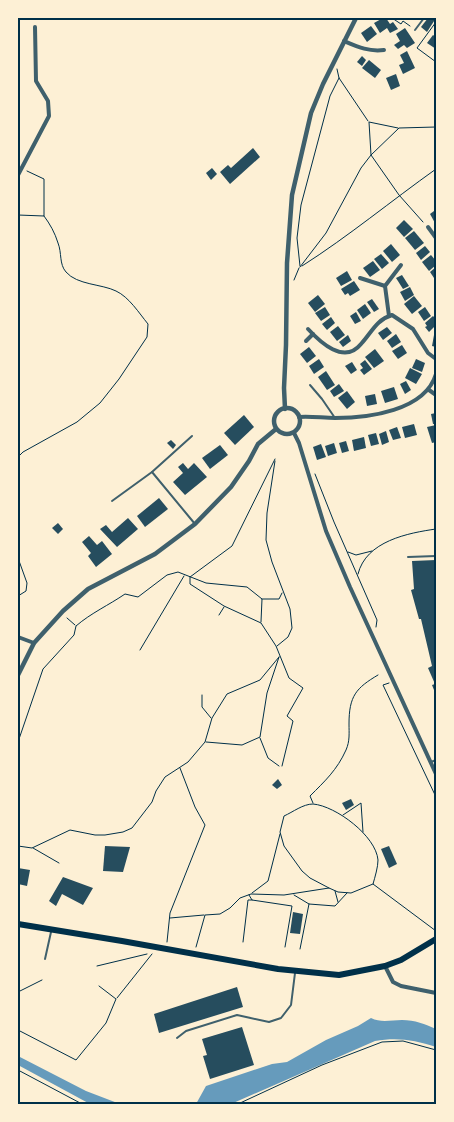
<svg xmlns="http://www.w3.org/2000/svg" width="454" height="1122" viewBox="0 0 454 1122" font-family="'Exo 2',sans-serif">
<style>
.water{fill:#669bbc}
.building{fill:#264d5e}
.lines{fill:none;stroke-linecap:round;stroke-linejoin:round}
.path{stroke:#003049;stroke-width:1}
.service{stroke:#3f606c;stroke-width:2}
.minor{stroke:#3f606c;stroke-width:4}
.tertiary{stroke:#3f606c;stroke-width:4.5}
.trunk{stroke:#003049;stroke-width:6}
.neatline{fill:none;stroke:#003049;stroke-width:2}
</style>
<rect width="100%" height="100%" fill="#fdf0d5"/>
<!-- water -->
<g class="water">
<path d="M 371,1018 C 381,1023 391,1020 402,1020 C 415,1020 425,1024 436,1029 L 436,1047 C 415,1040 397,1037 375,1041 L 231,1104 L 196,1104 L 206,1086 L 272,1064 L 287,1062 L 326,1040 L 358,1026 Z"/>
<polygon points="18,1056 86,1091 120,1104 90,1104 18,1065"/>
</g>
<!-- building -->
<g class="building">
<polygon points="383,18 386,18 390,24 393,22 398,29 390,33 387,28 380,33 374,23"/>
<polygon points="428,18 436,18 427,32 421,27"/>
<polygon points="371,26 377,34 367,42 361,33"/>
<polygon points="405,28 415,43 407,48 404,45 398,49 394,45 400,41 396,34"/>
<polygon points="433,35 436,37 436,49 427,43"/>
<polygon points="407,51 415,68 403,74 399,65 404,63 400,55"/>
<polygon points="362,56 366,60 362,66 357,62"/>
<polygon points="369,60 381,70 375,78 362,68"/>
<polygon points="396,74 400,86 391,90 386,78"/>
<polygon points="253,148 260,157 230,184 220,172 228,165 231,168"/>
<polygon points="212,168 217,174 211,180 206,173"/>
<polygon points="434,211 436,216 436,222 435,223 430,214"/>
<polygon points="404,220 413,229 404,237 396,228"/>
<polygon points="414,231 424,243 415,250 405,238"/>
<polygon points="391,244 400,255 392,262 383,251"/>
<polygon points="425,246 430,252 421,260 416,253"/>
<polygon points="381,254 389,263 382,269 374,259"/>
<polygon points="431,255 436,261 436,265 429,271 422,262"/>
<polygon points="373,261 380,270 370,277 363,268"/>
<polygon points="436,267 436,281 430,272"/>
<polygon points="347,271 352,280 341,286 336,278"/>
<polygon points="402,275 409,286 403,289 396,278"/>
<polygon points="354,281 360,290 350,296 348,293 345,295 341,289"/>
<polygon points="410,287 414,295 405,301 400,292"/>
<polygon points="318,295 325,304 315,312 308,303"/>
<polygon points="414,296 422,306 412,314 404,304"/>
<polygon points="372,299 379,309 374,312 367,302"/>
<polygon points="365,304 371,313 363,319 357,310"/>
<polygon points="325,307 330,315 321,321 315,313"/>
<polygon points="425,307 431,316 424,321 418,312"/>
<polygon points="356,312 361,321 355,324 350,316"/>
<polygon points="433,316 436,319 436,325 429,332 425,327 427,326 425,323"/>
<polygon points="331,317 335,323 327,330 322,324"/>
<polygon points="338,326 345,335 337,341 330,332"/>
<polygon points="387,327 392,333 383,340 378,333"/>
<polygon points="396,334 401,342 392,348 387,341"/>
<polygon points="348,335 351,341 343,347 339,342"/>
<polygon points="434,335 436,335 436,347 432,346"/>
<polygon points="402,345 407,353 398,359 392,351"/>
<polygon points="309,347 316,356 307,363 300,354"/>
<polygon points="375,349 384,361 374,368 365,357"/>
<polygon points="319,359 324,367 314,374 309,366"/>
<polygon points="416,359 425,363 422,372 412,368"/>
<polygon points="365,360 372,369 364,375 360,370 363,368 360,364"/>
<polygon points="352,362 357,370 351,374 345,366"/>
<polygon points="410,368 422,374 416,384 405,378"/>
<polygon points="326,371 335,385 327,390 318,377"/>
<polygon points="406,381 411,390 405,394 400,384"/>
<polygon points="339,384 344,391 334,397 330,391"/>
<polygon points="394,387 398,399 385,403 381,391"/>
<polygon points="347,391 355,402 347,409 338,398"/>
<polygon points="375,394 377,404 367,406 365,396"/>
<polygon points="436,413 436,424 433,424 431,414"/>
<polygon points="244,415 254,427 235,445 224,433"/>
<polygon points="414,424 417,435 405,438 402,427"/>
<polygon points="436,425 436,442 432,443 427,427"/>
<polygon points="397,427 401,438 393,440 389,430"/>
<polygon points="386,431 389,442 382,445 379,434"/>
<polygon points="376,433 379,444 371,446 368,435"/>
<polygon points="364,437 366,448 354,451 352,440"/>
<polygon points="171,440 176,445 173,449 167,443"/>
<polygon points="346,441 349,451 342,453 339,443"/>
<polygon points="334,443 337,453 328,456 325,446"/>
<polygon points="321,444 326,457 317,460 313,447"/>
<polygon points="220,445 228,455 210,469 202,458"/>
<polygon points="183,463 188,469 194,463 207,477 185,495 173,482 183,473 178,467"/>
<polygon points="159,498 168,509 145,527 137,516"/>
<polygon points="128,518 138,529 117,547 100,529 106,525 112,532"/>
<polygon points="58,523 63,529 58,534 52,528"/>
<polygon points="89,536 97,545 102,541 112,554 96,567 88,556 91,553 82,542"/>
<polygon points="436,560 436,695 432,685 435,684 428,668 432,666 421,619 419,619 411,590 414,589 412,561"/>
<polygon points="278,779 282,785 277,789 272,785"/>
<polygon points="351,799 354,805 346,810 342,803"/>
<polygon points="105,846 130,847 123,872 103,871"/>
<polygon points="389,846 397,864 389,868 381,849"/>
<polygon points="18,868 30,870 27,886 18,884"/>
<polygon points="63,877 93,888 83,905 62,894 56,906 49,901"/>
<polygon points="293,912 303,914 300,934 290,933"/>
<polygon points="237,987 243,1007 159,1033 154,1014"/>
<polygon points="242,1027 254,1065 210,1079 203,1056 207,1055 202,1039"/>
</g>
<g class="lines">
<!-- path -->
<g class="path">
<polyline points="392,18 401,24 403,21 410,26"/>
<polyline points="436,22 417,48 436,62"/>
<polyline points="337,69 339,78 368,121"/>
<polyline points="398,128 369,122 371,155 399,195 423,222"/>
<polyline points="18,215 44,216 44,179 27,171"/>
<polyline points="300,266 297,238 301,205 330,96 339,78"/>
<path d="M 302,266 C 349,236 391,201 436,169"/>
<polyline points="300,267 326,233 361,168 371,155 399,128 436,127"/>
<polyline points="294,280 299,268"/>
<path d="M 18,457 L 23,452 L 77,422 L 100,403 L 119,379 L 147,337 L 148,324 C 139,313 129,297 116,291 C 102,284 77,285 66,272 C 59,264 62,253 58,243 C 55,233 50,224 44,216"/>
<polyline points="275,459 232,546 190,577 190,584 224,606 261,623 276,646 289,678 303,688 287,716 293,721 282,766"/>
<polyline points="275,461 267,513 266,540 272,562 290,609 292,628 288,637 277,646"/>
<polyline points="315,474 334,522 377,620 376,627"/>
<polyline points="348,552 356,555 372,551"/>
<polyline points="18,558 27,583 26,591 18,596"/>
<path d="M 358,574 C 366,541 408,533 436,529"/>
<polyline points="262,599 279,599 282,593"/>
<polyline points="219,615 224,607"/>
<polyline points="67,618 75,625"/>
<polyline points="140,650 184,576"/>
<polyline points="389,683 383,685 436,797"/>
<polyline points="202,695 202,707 211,718"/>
<polyline points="260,738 268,758 279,766"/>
<path d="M 18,742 L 43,669 L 74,635 L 76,626 C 91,613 109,605 125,594 L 138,597 L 167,575 L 178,572 L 206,583 L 247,587 L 262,599 L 261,622"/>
<polyline points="206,742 242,745 260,737 267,693 279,657"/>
<path d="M 313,803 L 310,796 C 325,781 337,770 346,750 C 350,741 349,733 349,724 C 349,696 356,688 378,675"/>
<polyline points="343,815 361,803 363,832"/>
<polyline points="18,846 32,848 70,830 95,835 105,835 123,832 132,828 152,802 156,791 165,777 188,762 205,742 212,718 227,694 260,680 279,657"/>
<polyline points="33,848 59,863"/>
<path d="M 329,888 L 310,878 L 302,871 L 284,846 L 280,832 L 284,816 C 293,812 303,804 313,804 C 336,806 376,836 378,860 C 378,867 375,877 373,884 L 436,931"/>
<polyline points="335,891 338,902"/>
<polyline points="252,893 268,881 280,834"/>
<polyline points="249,895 252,900 292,906 285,947"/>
<polyline points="294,895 309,904 335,906 347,893"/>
<polyline points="170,918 204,915"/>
<polyline points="167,942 170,913 205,825 195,807 180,768"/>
<polyline points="243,942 248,900 252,900"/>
<polyline points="196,947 205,915 220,914 230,908 240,898 251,894 284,895 329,888 338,892 351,893 373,884"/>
<polyline points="300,949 309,904"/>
<polyline points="97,966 147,954"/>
<polyline points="18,992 42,980"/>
<polyline points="117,998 152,954"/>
<polyline points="18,1030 76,1060 106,1023 116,999 99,986"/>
<polyline points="18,1070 82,1104"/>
<polyline points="238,1104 322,1065 382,1042 403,1041 436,1050"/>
</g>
<!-- service -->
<g class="service">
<polyline points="415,30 424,18"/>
<polyline points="310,385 322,399 335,418"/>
<polyline points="152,472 195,524"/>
<polyline points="112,501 152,472 192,436"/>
<polyline points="408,557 436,556"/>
<polyline points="431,762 436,760"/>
<polyline points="45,959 51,932"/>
<polyline points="177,1038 186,1031 237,1015 269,1022 281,1018 291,1005 295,973"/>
</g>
<!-- minor -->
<g class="minor">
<path d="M 344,41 C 358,47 369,52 384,50"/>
<polyline points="18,175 49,116 48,101 36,81 35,27"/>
<polyline points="428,227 436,238"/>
<polyline points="360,278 385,286"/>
<polyline points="389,316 385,286 401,265"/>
<path d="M 308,329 C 320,342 344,365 361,344 C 372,332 376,320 392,315 L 413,329 L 428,353 L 436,359"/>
<polyline points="306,341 313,334"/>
<polyline points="429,390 436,395"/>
<path d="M 299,417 C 311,416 323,418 335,418 C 368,418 425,411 436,374"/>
<polyline points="294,433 299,443 326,531 350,587 436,774"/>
<polyline points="18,637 34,643"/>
<polyline points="385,966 393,982 401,986 436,993"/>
</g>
<!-- tertiary -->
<g class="tertiary">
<circle cx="287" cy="421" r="13"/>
<polyline points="285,409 284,388 286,345 287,263 292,195 311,113 323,84 356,18"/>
<polyline points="18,675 34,643 63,611 88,589 155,554 195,524 231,487 249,461 258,444 276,429"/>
</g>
<!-- trunk -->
<polyline class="trunk" points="18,924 122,941 278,969 339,975 385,966 401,960 436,939"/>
</g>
<!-- border -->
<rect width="454" height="1122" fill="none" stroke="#fdf0d5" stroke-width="38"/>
<rect x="19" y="19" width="416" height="1084" class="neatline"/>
</svg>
